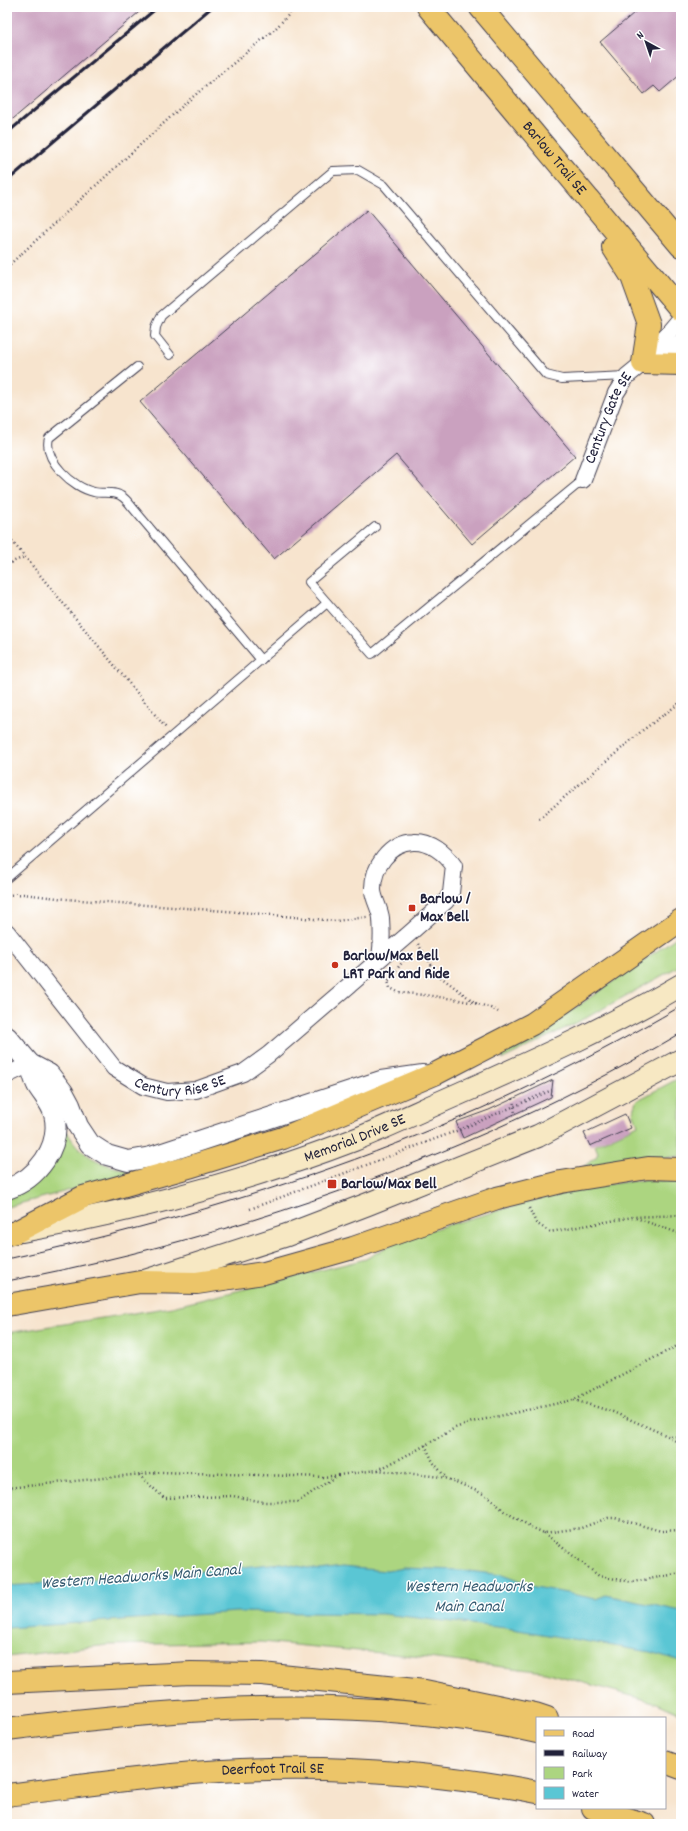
<svg xmlns="http://www.w3.org/2000/svg" width="688" height="1831" viewBox="0 0 688 1831" font-family="Dekko,sans-serif">
<style>
.green{fill:#acd580;stroke:#677c5e}
.water{fill:#5ac6d4;stroke:#3e7488}
.building{fill:#caa1bf}
.lines{fill:none;stroke-linecap:round;stroke-linejoin:round}
.service-casing{stroke:#423f51;stroke-width:10}
.minor-casing{stroke:#423f51;stroke-width:18}
.tertiary-casing{stroke:#423f51;stroke-width:22}
.secondary-casing{stroke:#423f51;stroke-width:24}
.primary-casing{stroke:#423f51;stroke-width:24}
.motorway-casing{stroke:#423f51;stroke-width:24}
.path{stroke:#423f51;stroke-width:2.5;stroke-dasharray:1 3;stroke-linecap:butt}
.service{stroke:#fff;stroke-width:8}
.minor{stroke:#fff;stroke-width:16}
.tertiary{stroke:#fff;stroke-width:20}
.secondary{stroke:#f7e8c3;stroke-width:22}
.primary{stroke:#ecc569;stroke-width:22}
.motorway{stroke:#ecc569;stroke-width:22}
.tram{stroke:#22223b;stroke-width:1}
.rail{stroke:#22223b;stroke-width:3}
.poi-dot{fill:#c8321e;stroke:#fff;stroke-width:1.5}
.labels{text-anchor:middle;dominant-baseline:central;stroke-width:3;stroke-linejoin:round;paint-order:stroke}
.street-label{font-size:16px;fill:#22223b;stroke:#fff}
.poi-label{font-size:16px;font-weight:bold;fill:#22223b;stroke:#fff;text-anchor:start}
.water-label{font-size:17px;font-style:italic;fill:#365b71;stroke:#fff}
</style>
<rect width="100%" height="100%" fill="#fff"/>
<filter id="ink" filterUnits="userSpaceOnUse"><feTurbulence type="fractalNoise" baseFrequency=".025" numOctaves="2"/><feDisplacementMap in="SourceGraphic" scale="8" xChannelSelector="R" yChannelSelector="G"/><feConvolveMatrix kernelMatrix="1 2 1 2 8 2 1 2 1" color-interpolation-filters="sRGB"/></filter>
<filter id="wash" filterUnits="userSpaceOnUse"><feTurbulence type="fractalNoise" baseFrequency=".012" numOctaves="4" result="noise"/><feDisplacementMap in="SourceGraphic" scale="16" xChannelSelector="R" yChannelSelector="G"/><feGaussianBlur stdDeviation="0.9" result="paint"/><feColorMatrix in="noise" values="0 0 0 0 0 0 0 0 0 0 0 0 0 0 0 0 0 1.4 0 .05"/><feComposite in="paint" operator="in"/></filter>
<g filter="url(#wash)">
<rect width="100%" height="100%" fill="#f7e4ce"/>
<!-- green -->
<g class="green">
<polygon points="681,934 681,965 586,1018 503,1059 500,1053 575,1008"/>
<polygon points="681,1077 681,1156 583,1167 596,1157 598,1153 595,1145 638,1125 633,1112 636,1101"/>
<path d="M 67,1131 C 78,1155 102,1165 126,1170 L 127,1175 L 7,1207 L 7,1197 L 62,1132 Z"/>
<polygon points="642,1180 681,1181 681,1714 657,1703 545,1672 403,1655 261,1642 108,1645 7,1657 7,1333 172,1307 366,1259 402,1238 550,1196 594,1186"/>
</g>
<!-- water -->
<polygon class="water" points="280,1563 320,1570 342,1567 387,1571 403,1568 460,1570 502,1575 531,1586 596,1599 606,1595 681,1611 681,1661 650,1652 506,1628 383,1614 236,1612 7,1628 7,1586 156,1576"/>
<g id="blocks">
<!-- building -->
<g class="building">
<polygon points="7,7 145,7 7,124"/>
<polygon points="641,7 681,7 681,74 660,92 654,86 644,94 600,42"/>
<polygon points="367,210 575,456 472,544 396,455 274,559 140,402"/>
<polygon points="553,1080 551,1097 463,1138 456,1122 489,1110"/>
<polygon points="625,1114 631,1128 590,1146 584,1133"/>
</g>
</g>
</g>
<g filter="url(#ink)">
<use href="#blocks" fill-opacity="0" stroke="#423f51" stroke-width="1"/>
<g class="lines">
<defs>
<g id="service">
<polyline points="170,355 155,336 156,327 161,316 333,171 358,170 384,185 546,375 562,379 626,376"/>
<path d="M 137,367 L 49,438 C 43,460 73,488 94,492 C 102,494 115,491 121,496 C 125,498 129,503 132,507 L 261,660"/>
<polyline points="375,527 309,582 372,654 583,480"/>
<polyline points="7,878 327,603"/>
</g>
<g id="minor">
<polyline points="650,359 681,343"/>
<path id="s1" d="M 583,480 L 616,393 L 627,376 L 643,363 L 681,318"/>
<path id="s2" d="M 7,932 L 114,1068 L 143,1086 L 167,1092 L 196,1090 L 243,1073 L 268,1055 L 410,933 L 446,901 L 451,893 L 454,866 C 445,853 430,841 414,842 C 389,843 372,868 373,891 C 374,900 380,909 381,918 C 382,932 382,945 380,958"/>
<polyline points="7,1075 30,1064"/>
</g>
<g id="tertiary">
<polyline points="7,1037 30,1064 49,1074 63,1092 70,1105 78,1126 90,1144 107,1155 128,1161 151,1157 381,1081 423,1075"/>
<path d="M 7,1189 C 37,1179 62,1147 54,1114 C 51,1103 43,1095 37,1085 C 34,1079 32,1071 30,1064"/>
</g>
<g id="secondary">
<path id="s3" d="M 22,1231 C 134,1211 247,1181 354,1140 C 392,1125 430,1106 468,1090 C 540,1058 613,1025 681,985"/>
<polyline points="145,1281 287,1235 368,1204 538,1136 681,1060"/>
</g>
<g id="primary">
<path id="s4" d="M 428,7 L 681,310"/>
<polyline points="480,7 681,246"/>
<polyline points="613,247 632,277 649,324 643,363 681,364"/>
<polyline points="7,1234 16,1232 83,1197 189,1167 283,1138 437,1073 532,1024 681,920"/>
<polyline points="7,1305 140,1282 197,1283 264,1273 353,1248 497,1198 561,1182 648,1168 681,1169"/>
</g>
<g id="motorway">
<polyline points="7,1682 191,1673 262,1674 425,1691 535,1714 547,1718"/>
<path d="M 7,1729 C 184,1707 361,1693 537,1732"/>
<polyline points="665,1762 681,1768"/>
<path id="s5" d="M 7,1795 C 94,1785 181,1770 269,1769 C 360,1767 448,1775 537,1792"/>
<polyline points="593,1808 644,1824"/>
</g>
</defs>
<!-- service casing -->
<use href="#service" class="service-casing"/>
<!-- minor casing -->
<use href="#minor" class="minor-casing"/>
<!-- tertiary casing -->
<use href="#tertiary" class="tertiary-casing"/>
<!-- secondary casing -->
<use href="#secondary" class="secondary-casing"/>
<!-- primary casing -->
<use href="#primary" class="primary-casing"/>
<!-- motorway casing -->
<use href="#motorway" class="motorway-casing"/>
<!-- path -->
<g class="path">
<polyline points="7,267 188,101 276,28 296,7"/>
<polyline points="7,535 166,728"/>
<polyline points="7,564 25,557"/>
<polyline points="539,819 643,730 681,702"/>
<polyline points="7,895 23,894 66,899 252,913 336,921 367,917"/>
<polyline points="418,944 438,975 477,1004"/>
<path d="M 406,957 L 388,981 L 390,988 L 398,992 C 421,995 482,1000 498,1012"/>
<polyline points="513,1099 515,1114"/>
<polyline points="529,1208 536,1223 550,1232 633,1217 681,1215"/>
<polyline points="250,1209 459,1130 552,1090"/>
<polyline points="636,1218 681,1234"/>
<polyline points="574,1400 613,1412 670,1437 681,1436"/>
<polyline points="671,1438 681,1444"/>
<polyline points="425,1445 433,1462 446,1478"/>
<polyline points="378,1470 415,1451 455,1428 472,1422 573,1400 681,1344"/>
<polyline points="139,1475 164,1498 233,1496 264,1502 298,1502 336,1476"/>
<polyline points="7,1488 161,1472 324,1477 377,1470 441,1477 456,1482 488,1496 504,1511 533,1528 544,1533 581,1528 608,1518 615,1518 661,1531 681,1530"/>
<polyline points="544,1533 599,1576 633,1582 681,1573"/>
</g>
<!-- service -->
<use href="#service" class="service"/>
<!-- minor -->
<use href="#minor" class="minor"/>
<!-- tertiary -->
<use href="#tertiary" class="tertiary"/>
<!-- secondary -->
<use href="#secondary" class="secondary"/>
<!-- primary -->
<use href="#primary" class="primary"/>
<!-- motorway -->
<use href="#motorway" class="motorway"/>
<!-- tram -->
<g class="tram">
<path d="M 7,1259 C 243,1208 473,1129 681,1006"/>
<path d="M 7,1281 C 172,1250 334,1200 488,1132 C 554,1103 619,1070 681,1033"/>
</g>
<!-- rail -->
<g class="rail">
<polyline points="7,133 158,7"/>
<polyline points="7,181 212,7"/>
</g>
</g>
</g>
<!-- markers -->
<g class="poi-dot">
<rect x="408" y="904" width="8" height="8" rx="2"/>
<circle cx="335" cy="965" r="4"/>
<rect x="327" y="1179" width="10" height="10" rx="2"/>
</g>
<g class="labels">
<!-- street labels -->
<g class="street-label">
<text stroke="none"><textPath href="#s4" startOffset="197">Barlow Trail SE</textPath></text>
<text stroke="none"><textPath href="#s1" startOffset="67">Century Gate SE</textPath></text>
<text stroke="none"><textPath href="#s2" startOffset="245">Century Rise SE</textPath></text>
<text stroke="none"><textPath href="#s3" startOffset="346">Memorial Drive SE</textPath></text>
<text stroke="none"><textPath href="#s5" startOffset="267">Deerfoot Trail SE</textPath></text>
</g>
<!-- poi labels -->
<g class="poi-label">
<text x="420" y="899">Barlow /<tspan x="420" dy="18">Max Bell</tspan></text>
<text x="343" y="956">Barlow/Max Bell<tspan x="343" dy="18">LRT Park and Ride</tspan></text>
<text x="341" y="1184">Barlow/Max Bell</text>
</g>
<!-- water labels -->
<g class="water-label">
<text transform="translate(141 1578) rotate(-4)">Western Headworks Main Canal</text>
<text x="469" y="1588">Western Headworks<tspan x="469" dy="20">Main Canal</tspan></text>
</g>
</g>
<!-- margin -->
<rect width="688" height="1831" fill="none" stroke="#fff" stroke-width="24"/>
<!-- legend -->
<rect x="536" y="1717" width="130" height="92" fill="#ffffff" stroke="#a7a7b1"/>
<rect x="544" y="1730" width="20" height="6" fill="#ecc569" stroke="#a7a7b1"/>
<text x="572" y="1737" font-size="12" fill="#22223b">Road</text>
<rect x="544" y="1750" width="20" height="6" fill="#22223b" stroke="#a7a7b1"/>
<text x="572" y="1757" font-size="12" fill="#22223b">Railway</text>
<rect x="544" y="1767" width="20" height="12" fill="#acd580" stroke="#a7a7b1"/>
<text x="572" y="1777" font-size="12" fill="#22223b">Park</text>
<rect x="544" y="1787" width="20" height="12" fill="#5ac6d4" stroke="#a7a7b1"/>
<text x="572" y="1797" font-size="12" fill="#22223b">Water</text>
<!-- north arrow -->
<g transform="translate(646 42) rotate(320)" stroke="#ffffff" stroke-width="3" paint-order="stroke">
<path d="M0-3L7 15L0 10L-7 15Z" fill="#22223b"/>
<text y="-6" font-size="11" font-weight="bold" text-anchor="middle" fill="#22223b">N</text>
</g>
</svg>
